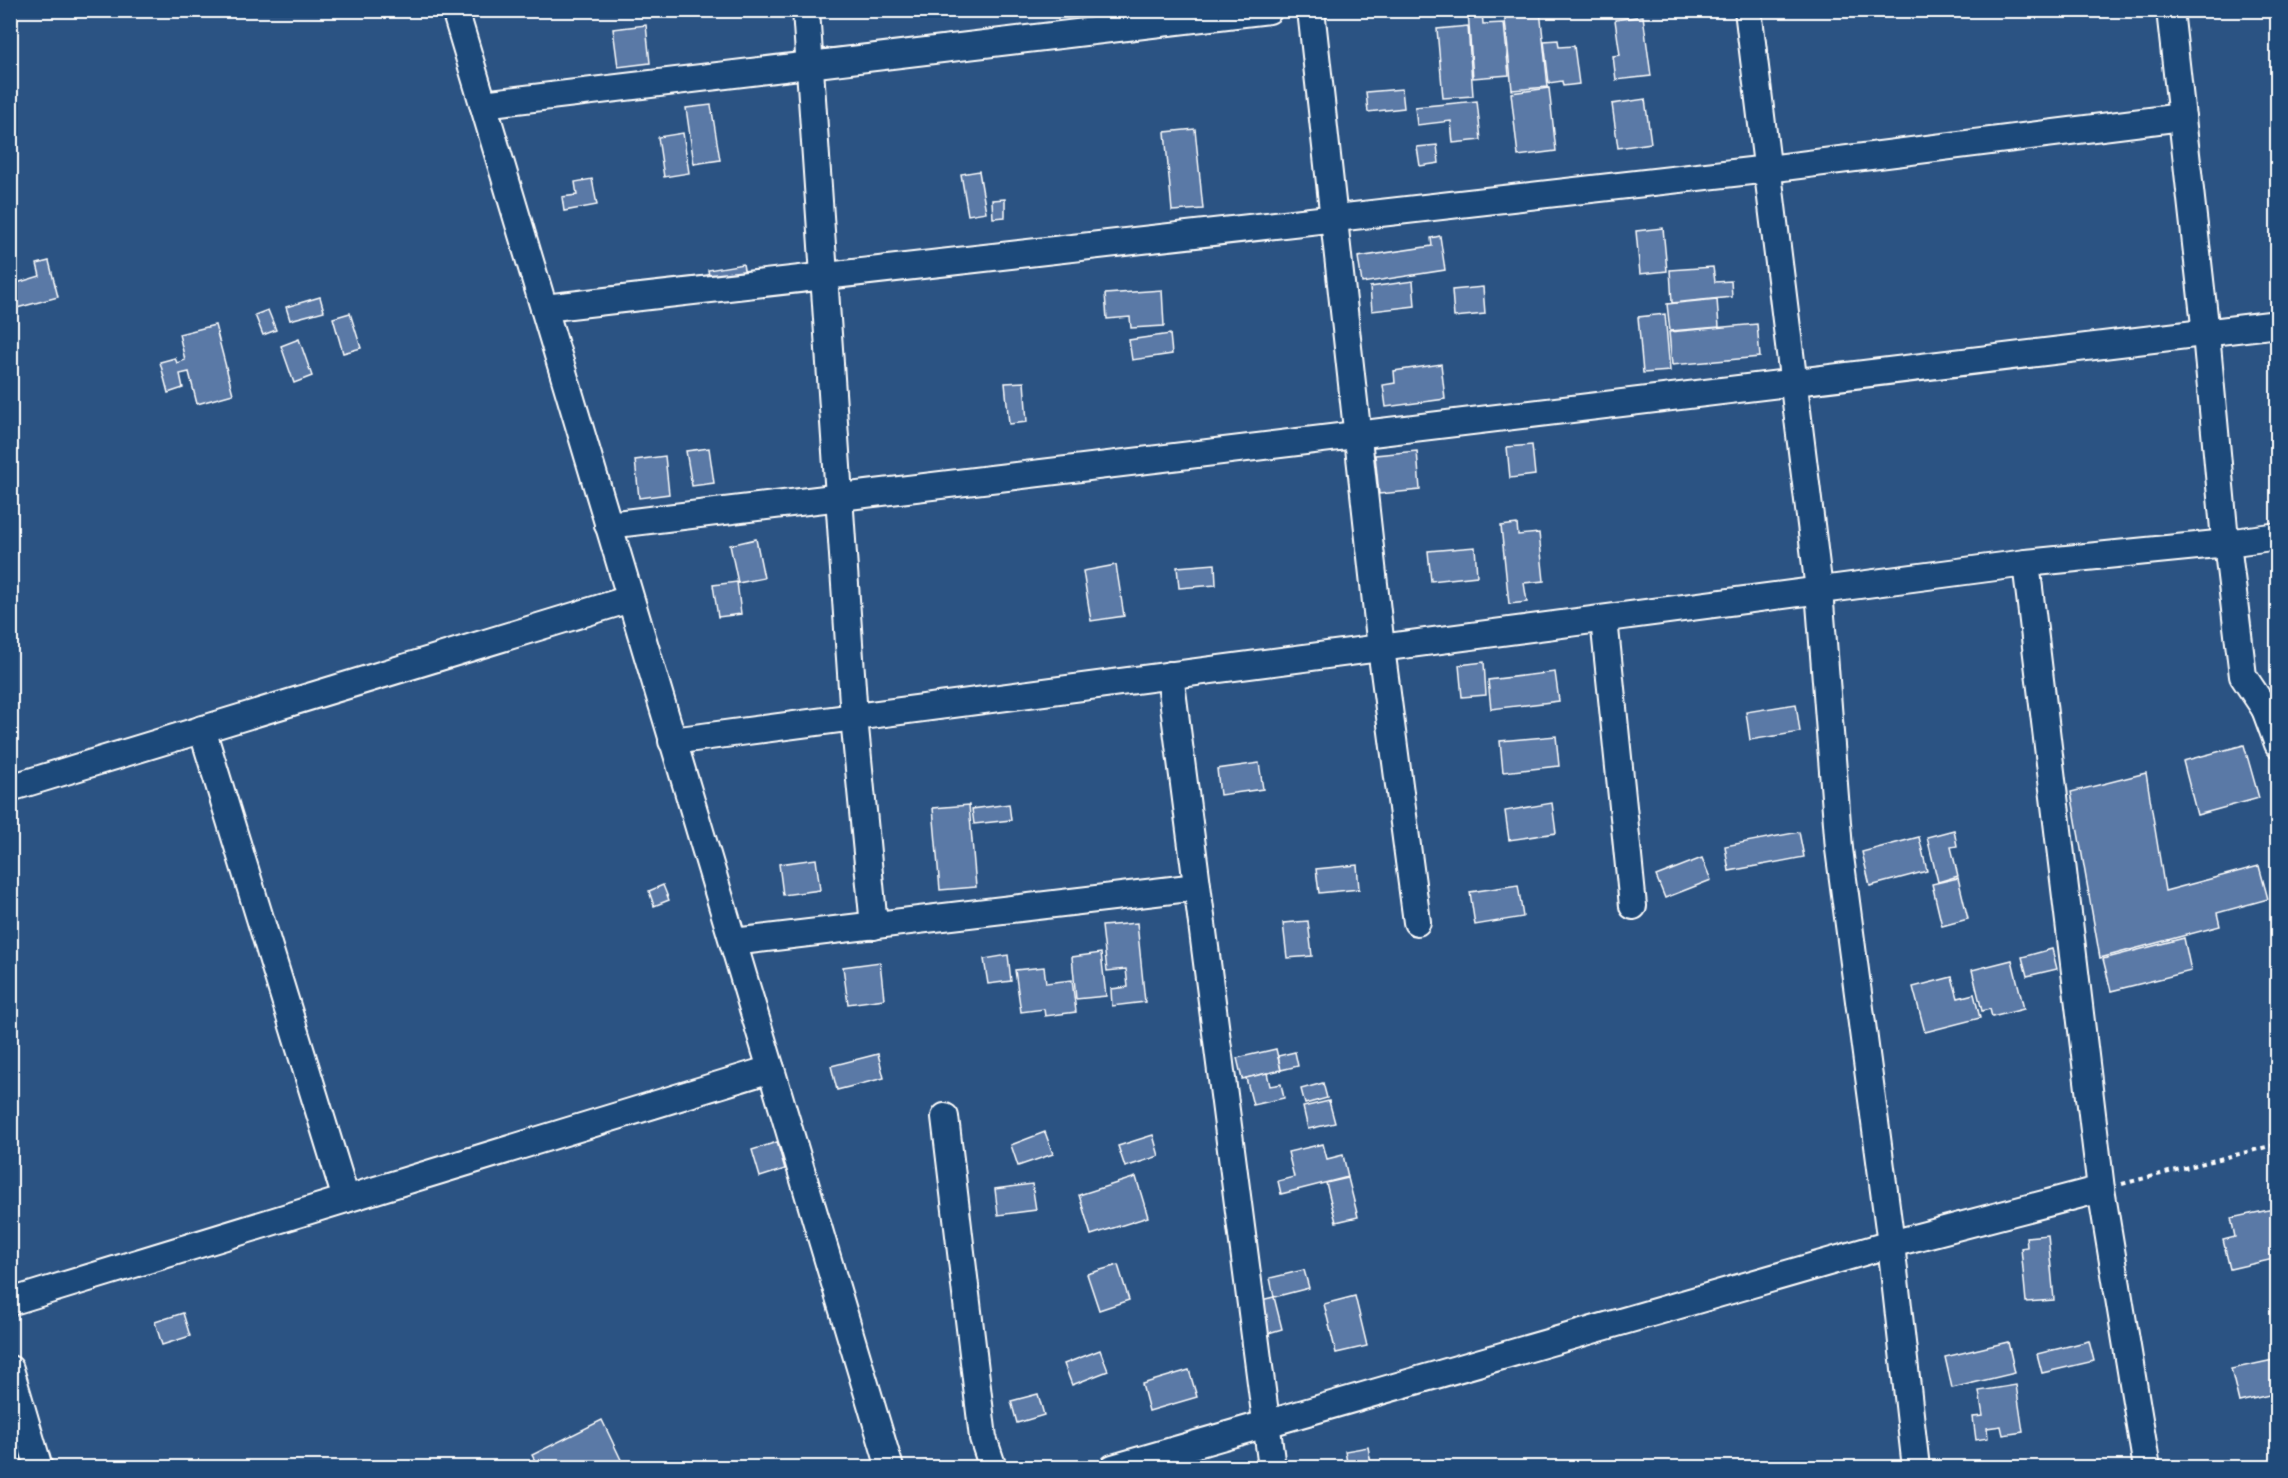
<svg xmlns="http://www.w3.org/2000/svg" width="2288" height="1478" viewBox="0 0 2288 1478" font-family="Dekko,sans-serif">
<style>
.building{fill:#5a79a6;stroke:#fff;stroke-width:1.5}
.lines{fill:none;stroke-linecap:round;stroke-linejoin:round}
.minor-casing{stroke:#fff;stroke-width:30}
.path{stroke:#fff;stroke-width:4;stroke-dasharray:4.5 4.5;stroke-linecap:butt}
.minor{stroke:#1f4a7a;stroke-width:26}
</style>
<rect width="100%" height="100%" fill="#2b5383"/>
<filter id="ink" filterUnits="userSpaceOnUse"><feTurbulence type="fractalNoise" baseFrequency=".0167" numOctaves="2"/><feDisplacementMap in="SourceGraphic" scale="12" xChannelSelector="R" yChannelSelector="G"/><feConvolveMatrix kernelMatrix="1 2 1 2 8 2 1 2 1" color-interpolation-filters="sRGB"/></filter>
<g filter="url(#ink)">
<!-- building -->
<g class="building">
<polygon points="1504,10 1540,10 1548,87 1512,90"/>
<polygon points="1482,11 1483,24 1504,23 1509,75 1473,78 1468,12"/>
<polygon points="1643,16 1651,76 1616,80 1613,56 1620,55 1615,20"/>
<polygon points="646,25 650,63 618,67 613,29"/>
<polygon points="1468,26 1473,96 1443,98 1437,29"/>
<polygon points="1558,40 1559,47 1574,46 1579,84 1563,86 1562,81 1549,83 1544,41"/>
<polygon points="1549,88 1556,151 1518,156 1511,93"/>
<polygon points="1402,89 1404,108 1368,112 1366,92"/>
<polygon points="1645,99 1651,143 1618,148 1612,104"/>
<polygon points="1477,101 1481,140 1453,143 1451,121 1417,125 1415,107"/>
<polygon points="711,105 720,160 694,164 686,108"/>
<polygon points="1195,129 1203,209 1172,211 1165,132"/>
<polygon points="683,133 689,173 664,177 658,137"/>
<polygon points="1437,145 1439,163 1420,166 1417,147"/>
<polygon points="979,171 986,212 968,215 961,174"/>
<polygon points="592,179 597,205 564,211 562,197 577,195 575,182"/>
<polygon points="1005,199 1005,217 993,218 992,200"/>
<polygon points="1663,228 1667,271 1640,274 1636,231"/>
<polygon points="1440,236 1445,270 1362,283 1358,257 1432,246 1431,238"/>
<polygon points="49,261 58,297 13,309 10,285 40,276 37,264"/>
<polygon points="743,264 745,275 710,281 708,270"/>
<polygon points="1713,267 1715,282 1731,281 1732,297 1672,303 1670,270"/>
<polygon points="1413,281 1415,306 1372,311 1370,287"/>
<polygon points="1483,287 1485,314 1454,317 1452,290"/>
<polygon points="1162,290 1164,326 1131,328 1130,317 1107,319 1105,294"/>
<polygon points="320,297 324,311 290,320 286,307"/>
<polygon points="1717,299 1719,327 1670,331 1667,304"/>
<polygon points="268,310 276,330 263,335 255,315"/>
<polygon points="350,313 361,348 343,353 333,318"/>
<polygon points="1665,314 1670,371 1643,373 1638,317"/>
<polygon points="1757,324 1760,357 1672,365 1669,332"/>
<polygon points="215,325 233,394 197,404 189,372 180,374 183,388 168,393 160,362 175,358 177,363 185,360 179,334"/>
<polygon points="1170,334 1172,354 1132,360 1129,340"/>
<polygon points="299,339 312,376 294,383 281,346"/>
<polygon points="1441,364 1445,399 1386,407 1383,385 1395,383 1394,371"/>
<polygon points="1024,382 1027,422 1009,424 1005,383"/>
<polygon points="1532,445 1535,475 1510,478 1507,447"/>
<polygon points="709,448 714,483 692,486 686,451"/>
<polygon points="1417,451 1420,490 1379,494 1375,455"/>
<polygon points="665,456 669,494 639,498 635,460"/>
<polygon points="1517,524 1518,535 1539,533 1544,581 1524,583 1527,602 1509,604 1501,526"/>
<polygon points="756,539 764,578 738,583 730,545"/>
<polygon points="1475,547 1477,576 1431,581 1428,551"/>
<polygon points="1215,564 1216,585 1179,588 1177,567"/>
<polygon points="1116,565 1124,616 1091,621 1083,571"/>
<polygon points="737,582 741,614 718,617 713,585"/>
<polygon points="1484,662 1486,695 1462,697 1459,665"/>
<polygon points="1555,672 1559,701 1491,709 1488,680"/>
<polygon points="1796,704 1800,732 1750,740 1746,712"/>
<polygon points="1556,736 1559,766 1503,772 1500,741"/>
<polygon points="2244,745 2259,798 2197,815 2183,761"/>
<polygon points="1259,763 1263,789 1220,795 1217,769"/>
<polygon points="2146,773 2165,891 2259,866 2268,899 2217,913 2220,926 2100,958 2071,792"/>
<polygon points="1552,803 1556,833 1509,840 1505,811"/>
<polygon points="1009,804 1011,820 974,824 972,809"/>
<polygon points="969,805 976,887 940,890 933,808"/>
<polygon points="1954,830 1957,846 1951,847 1958,876 1938,882 1927,837"/>
<polygon points="1799,832 1804,857 1729,871 1725,846"/>
<polygon points="1919,837 1927,871 1870,886 1862,852"/>
<polygon points="1702,858 1711,880 1665,898 1656,876"/>
<polygon points="816,859 820,890 783,895 779,864"/>
<polygon points="1357,865 1359,889 1319,893 1316,869"/>
<polygon points="1958,878 1968,919 1942,926 1932,884"/>
<polygon points="663,885 669,900 654,906 649,891"/>
<polygon points="1518,885 1523,917 1475,925 1470,892"/>
<polygon points="1308,921 1312,956 1287,958 1283,923"/>
<polygon points="1137,923 1145,1002 1112,1006 1111,989 1128,987 1126,969 1107,971 1102,926"/>
<polygon points="2184,938 2191,971 2111,991 2103,959"/>
<polygon points="2052,949 2057,969 2027,976 2022,957"/>
<polygon points="1101,953 1106,996 1076,999 1072,957"/>
<polygon points="1008,955 1011,981 988,984 984,959"/>
<polygon points="2012,960 2024,1009 1992,1017 1990,1009 1982,1011 1972,970"/>
<polygon points="880,962 884,999 848,1004 843,967"/>
<polygon points="1044,967 1046,983 1072,980 1076,1012 1045,1016 1044,1009 1021,1012 1015,970"/>
<polygon points="1952,977 1958,998 1974,994 1980,1018 1925,1032 1913,987"/>
<polygon points="1276,1049 1281,1070 1242,1079 1237,1058"/>
<polygon points="1295,1052 1298,1066 1281,1070 1278,1056"/>
<polygon points="878,1054 884,1078 837,1090 831,1066"/>
<polygon points="1267,1073 1270,1086 1281,1084 1284,1098 1253,1105 1246,1078"/>
<polygon points="1323,1083 1327,1098 1305,1104 1301,1089"/>
<polygon points="1329,1101 1335,1123 1308,1129 1303,1107"/>
<polygon points="1045,1132 1053,1154 1018,1166 1011,1145"/>
<polygon points="1153,1135 1159,1156 1125,1167 1118,1146"/>
<polygon points="777,1142 785,1169 760,1177 752,1150"/>
<polygon points="1323,1144 1327,1159 1343,1155 1348,1177 1281,1194 1278,1181 1294,1177 1288,1152"/>
<polygon points="1136,1177 1148,1217 1091,1235 1079,1195"/>
<polygon points="1348,1178 1358,1217 1336,1222 1326,1183"/>
<polygon points="1032,1184 1036,1210 998,1215 995,1189"/>
<polygon points="2278,1208 2278,1258 2230,1269 2223,1240 2235,1237 2231,1218"/>
<polygon points="2048,1235 2054,1300 2026,1302 2021,1248 2027,1247 2026,1237"/>
<polygon points="1118,1265 1129,1300 1099,1310 1087,1274"/>
<polygon points="1304,1270 1309,1288 1274,1297 1270,1278"/>
<polygon points="1355,1296 1367,1346 1336,1353 1324,1304"/>
<polygon points="1274,1297 1282,1329 1265,1334 1257,1301"/>
<polygon points="183,1313 190,1336 162,1345 155,1322"/>
<polygon points="2089,1341 2094,1361 2042,1373 2037,1354"/>
<polygon points="2008,1342 2015,1373 1952,1388 1945,1357"/>
<polygon points="1100,1350 1108,1371 1072,1385 1064,1364"/>
<polygon points="2278,1359 2278,1393 2239,1402 2231,1369"/>
<polygon points="1189,1370 1197,1397 1149,1411 1142,1384"/>
<polygon points="2016,1385 2023,1432 2003,1435 2001,1426 1987,1428 1988,1438 1976,1440 1973,1417 1983,1416 1979,1391"/>
<polygon points="1038,1394 1044,1415 1017,1423 1011,1401"/>
<polygon points="602,1420 625,1468 539,1468 532,1455"/>
<polygon points="1368,1447 1372,1468 1348,1468 1345,1451"/>
</g>
<g class="lines">
<defs>
<g id="minor">
<polyline points="455,10 890,1468"/>
<polyline points="806,10 854,717 874,926"/>
<polyline points="1311,10 1381,648 1417,922"/>
<polyline points="1748,10 1819,590 1839,849 1891,1244 1916,1468"/>
<polyline points="2170,10 2206,334 2224,529 2227,543 2278,536"/>
<polyline points="483,104 1269,10"/>
<polyline points="544,308 1768,169 2182,117"/>
<polyline points="608,525 2278,324"/>
<polyline points="2026,563 2101,1189 2147,1468"/>
<polyline points="1604,619 1633,906"/>
<polyline points="1170,675 1272,1468"/>
<polyline points="2265,709 2278,744"/>
<polyline points="202,729 346,1199"/>
<polyline points="672,741 2026,563 2227,543 2243,676 2265,709 2278,710"/>
<polyline points="10,788 630,599"/>
<polyline points="733,942 1197,887"/>
<polyline points="945,1117 983,1438 993,1468"/>
<polyline points="10,1302 771,1069"/>
<polyline points="10,1369 39,1468"/>
<polyline points="1113,1468 1891,1244 2101,1189"/>
</g>
</defs>
<!-- minor casing -->
<use href="#minor" class="minor-casing"/>
<!-- path -->
<polyline class="path" points="2122,1184 2278,1144"/>
<!-- minor -->
<use href="#minor" class="minor"/>
</g>
</g>
<!-- margin -->
<rect width="2288" height="1478" fill="none" stroke="#1f4a7a" stroke-width="36"/>
<rect x="18" y="18" width="2252" height="1442" fill="none" stroke="#fff" stroke-width="2" filter="url(#ink)"/>
</svg>
